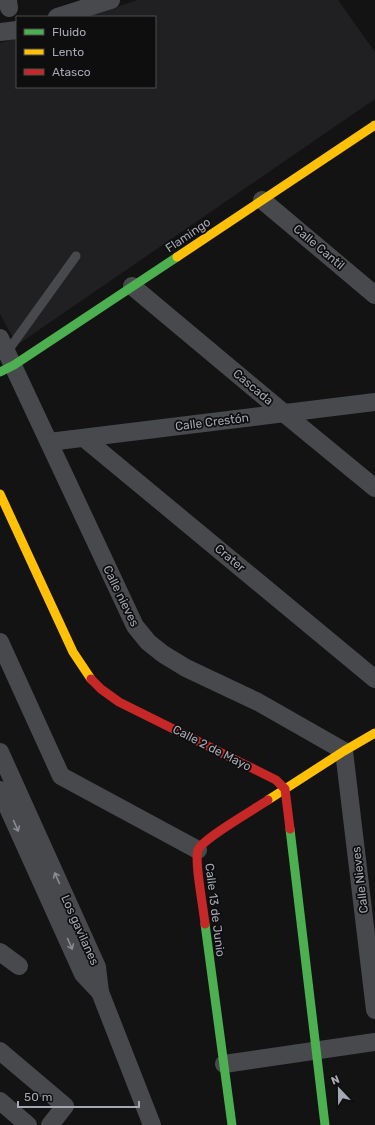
<svg xmlns="http://www.w3.org/2000/svg" width="375" height="1125" viewBox="0 0 375 1125" font-family="Rubik,sans-serif">
<style>
.built{fill:#202022}
.lines{fill:none;stroke-linecap:round;stroke-linejoin:round}
.lane{stroke:#48494c;stroke-width:9}
.street{stroke:#48494c;stroke-width:18}
.fast{stroke:#4caf50;stroke-width:9}
.slow{stroke:#ffc107;stroke-width:9}
.jam{stroke:#c62828;stroke-width:9}
.oneway{stroke:#898c94}
.labels{text-anchor:middle;dominant-baseline:central;stroke-width:3.5;stroke-linejoin:round;paint-order:stroke}
.street-label{font-size:12px;fill:#a5a8b3;stroke:#0e0e0f}
</style>
<rect width="100%" height="100%" fill="#131314"/>
<!-- built -->
<polygon class="built" points="138,0 338,0 375,52 375,99 17,345 0,314 0,43 17,38 17,87 155,87 155,17 84,17"/>
<g class="lines">
<!-- lane -->
<polyline class="lane" points="7,352 76,256"/>
<!-- street -->
<g class="street">
<polyline points="8,0 9,8"/>
<polyline points="57,17 111,0"/>
<polyline points="0,32 17,30"/>
<polyline points="262,200 375,295"/>
<polyline points="132,286 285,414 375,488"/>
<polyline points="0,338 135,626 148,642 163,654 186,668 258,702 344,751 375,1010"/>
<polyline points="84,438 375,679"/>
<polyline points="49,442 375,402"/>
<polyline points="0,642 61,776 198,850"/>
<polyline points="0,752 97,967 100,992 152,1125"/>
<polyline points="0,790 83,974 100,992"/>
<polyline points="0,952 19,966"/>
<polyline points="0,1051 65,1106 50,1125"/>
<polyline points="224,1064 375,1042"/>
<polyline points="0,1101 28,1125"/>
</g>
<!-- fast -->
<g class="fast">
<polyline points="0,372 14,365 177,257"/>
<polyline points="290,829 325,1125"/>
<polyline points="205,924 232,1125"/>
</g>
<!-- slow -->
<g class="slow">
<polyline points="177,257 375,125"/>
<polyline points="0,494 73,652 91,679"/>
<polyline points="268,800 344,751 375,733"/>
</g>
<!-- jam -->
<g class="jam">
<polyline points="91,679 101,689 119,702 276,780 285,789 290,829"/>
<path d="M 205,924 C 204,911 194,861 198,850 C 202,839 255,809 268,800"/>
</g>
</g>
<!-- one-way arrows -->
<defs><path id="oneway-shaft" d="M-6 0H5M1.5-3L5.5 0L1.5 3" fill="none" stroke-width="1.6" stroke-linecap="round" stroke-linejoin="round"/></defs>
<g class="oneway">
<use href="#oneway-shaft" transform="translate(16 826) rotate(66)"/>
<use href="#oneway-shaft" transform="translate(57 878) rotate(-114)"/>
<use href="#oneway-shaft" transform="translate(70 944) rotate(66)"/>
</g>
<g class="labels">
<!-- street labels -->
<g class="street-label">
<text transform="translate(188 235) rotate(-34)">Flamingo</text>
<text transform="translate(319 247) rotate(40)">Calle Cantil</text>
<text transform="translate(253 387) rotate(40)">Cascada</text>
<text transform="translate(212 422) rotate(-7)">Calle Crestón</text>
<text transform="translate(230 558) rotate(40)">Crater</text>
<text transform="translate(121 596) rotate(64)">Calle nieves</text>
<text transform="translate(212 748) rotate(27)">Calle 2 de Mayo</text>
<text transform="translate(360 880) rotate(-97)">Calle Nieves</text>
<text transform="translate(215 910) rotate(83)">Calle 13 de Junio</text>
<text transform="translate(80 930) rotate(66)">Los gavilanes</text>
</g>
</g>
<!-- legend -->
<rect x="16" y="16" width="140" height="72" fill="#0e0e0f" stroke="#4a4c51"/>
<rect x="24" y="29" width="20" height="6" fill="#4caf50" stroke="#4a4c51"/>
<text x="52" y="36" font-size="12" fill="#a5a8b3">Fluido</text>
<rect x="24" y="49" width="20" height="6" fill="#ffc107" stroke="#4a4c51"/>
<text x="52" y="56" font-size="12" fill="#a5a8b3">Lento</text>
<rect x="24" y="69" width="20" height="6" fill="#c62828" stroke="#4a4c51"/>
<text x="52" y="76" font-size="12" fill="#a5a8b3">Atasco</text>
<!-- north arrow -->
<g transform="translate(339 1089) rotate(338)" stroke="#0e0e0f" stroke-width="3" paint-order="stroke">
<path d="M0-3L7 15L0 10L-7 15Z" fill="#a5a8b3"/>
<text y="-6" font-size="11" font-weight="bold" text-anchor="middle" fill="#a5a8b3">N</text>
</g>
<!-- scale -->
<path d="M18 1101v6h121v-6" fill="none" stroke="#a5a8b3" stroke-width="2"/>
<text x="24" y="1101" font-size="12" fill="#a5a8b3" stroke="#0e0e0f" stroke-width="3" paint-order="stroke">50 m</text>
</svg>
